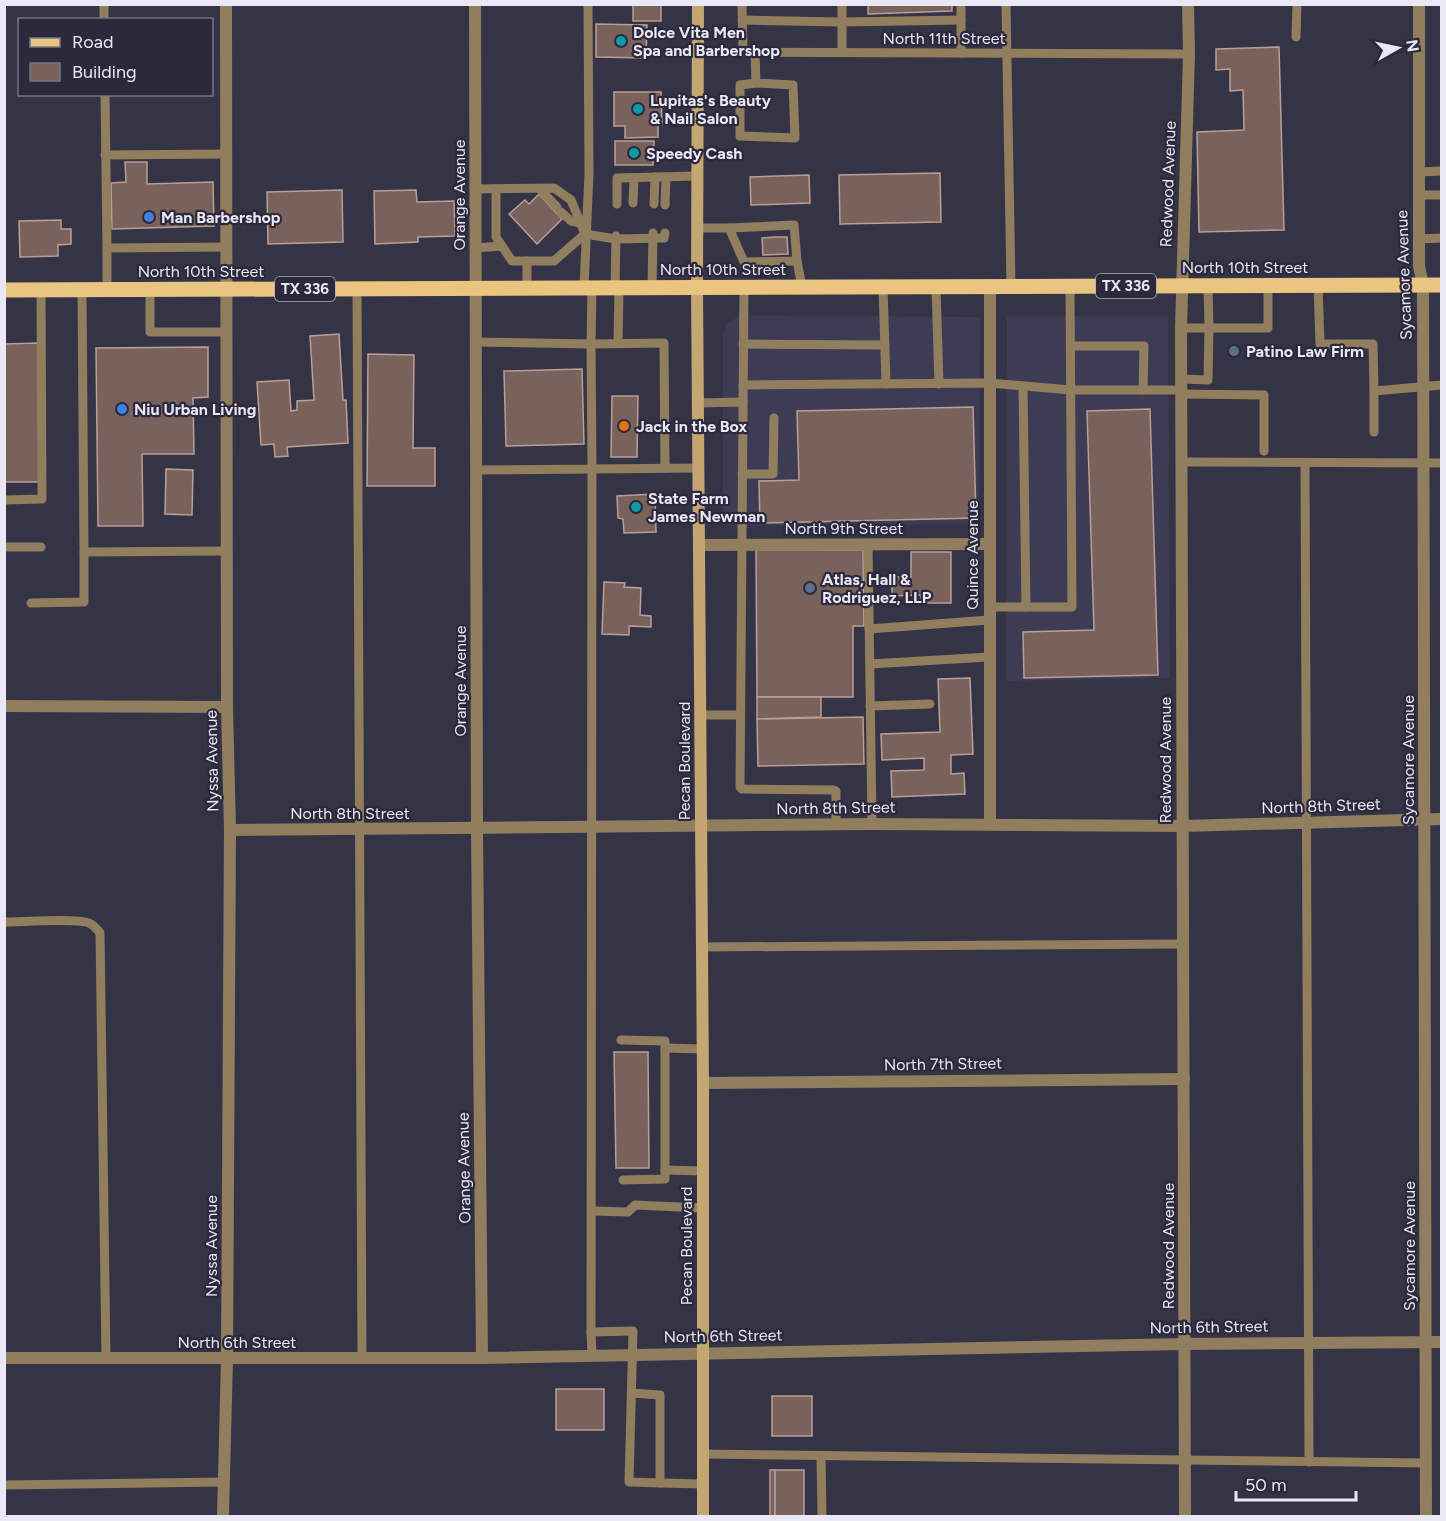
<svg xmlns="http://www.w3.org/2000/svg" width="1446" height="1521" viewBox="0 0 1446 1521" font-family="Figtree,sans-serif">
<style>
.built{fill:#3e3c54}
.building{fill:#79625b;stroke:#b99f98;stroke-width:1.5}
.lines{fill:none;stroke-linecap:round;stroke-linejoin:round}
.service{stroke:#907e5e;stroke-width:9}
.minor{stroke:#907e5e;stroke-width:12}
.tertiary{stroke:#907e5e;stroke-width:12}
.secondary{stroke:#c3a671;stroke-width:12}
.primary{stroke:#eac580;stroke-width:15}
.culture-dot{fill:#0f9aa8;stroke:#2b293b;stroke-width:2}
.shop-dot{fill:#3f7fe0;stroke:#2b293b;stroke-width:2}
.service-dot{fill:#5c6f8a;stroke:#2b293b;stroke-width:2}
.food-dot{fill:#e8710a;stroke:#2b293b;stroke-width:2}
.labels{text-anchor:middle;dominant-baseline:central;stroke-width:4.5;stroke-linejoin:round;paint-order:stroke}
.shield{fill:#2b293b;stroke:#b0afbc;stroke-width:1.5}
.shield-label{font-size:15px;font-weight:bold;fill:#e9e8f4}
.poi-label{font-size:16px;font-weight:bold;fill:#e9e8f4;stroke:#2b293b;text-anchor:start}
.street-label{font-size:16px;fill:#e9e8f4;stroke:#2b293b}
</style>
<rect width="100%" height="100%" fill="#353346"/>
<!-- built -->
<g class="built">
<polygon points="741,315 980,317 979,524 723,526 723,333 728,323"/>
<polygon points="1007,316 1168,316 1170,678 1006,681"/>
</g>
<!-- building -->
<g class="building">
<rect x="633" y="4" width="28" height="17"/>
<polygon points="868,4 952,4 952,11 868,14"/>
<polygon points="596,24 647,25 646,58 596,57"/>
<polygon points="1279,47 1284,230 1199,232 1197,132 1244,130 1243,90 1230,91 1230,69 1216,70 1216,49"/>
<polygon points="614,92 661,92 662,125 658,125 658,137 625,138 625,126 614,126"/>
<polygon points="615,141 654,141 653,165 615,165"/>
<polygon points="125,162 147,162 147,184 213,182 214,226 112,229 111,183 126,182"/>
<polygon points="940,173 941,222 840,224 839,175"/>
<polygon points="809,175 810,203 751,205 750,177"/>
<polygon points="342,190 343,242 268,244 267,192"/>
<polygon points="416,190 417,202 454,201 455,236 418,237 418,242 375,244 374,191"/>
<polygon points="539,194 562,219 537,244 509,214 525,200 529,204"/>
<polygon points="61,220 61,229 71,229 71,244 58,245 58,256 20,257 19,221"/>
<polygon points="775,237 787,237 788,254 763,255 762,238"/>
<polygon points="339,334 343,400 346,400 348,443 287,447 288,456 275,457 274,444 261,445 257,382 289,380 291,411 297,410 297,401 314,400 310,336"/>
<polygon points="38,343 40,482 4,482 4,344"/>
<polygon points="208,347 208,397 193,398 194,454 142,454 143,526 98,526 96,348"/>
<polygon points="368,354 414,355 413,448 435,448 435,486 367,486"/>
<polygon points="582,369 584,444 506,446 504,371"/>
<polygon points="612,396 638,396 637,457 611,457"/>
<polygon points="973,407 976,518 760,523 759,481 799,480 797,411"/>
<polygon points="1150,409 1158,675 1024,678 1023,632 1094,630 1087,411"/>
<polygon points="166,469 193,470 192,515 165,514"/>
<polygon points="655,494 656,532 624,533 623,519 618,518 617,496"/>
<polygon points="756,550 863,550 864,626 853,626 853,697 757,697"/>
<polygon points="911,552 951,552 951,603 920,603 921,595 892,596 892,577 911,577"/>
<polygon points="604,582 625,583 624,587 641,588 640,615 651,616 651,627 629,626 629,635 602,634"/>
<polygon points="970,678 973,754 951,755 951,774 964,773 965,794 892,797 891,771 924,770 924,758 882,760 881,734 940,732 938,679"/>
<polygon points="757,697 821,697 821,717 757,719"/>
<polygon points="863,717 864,764 758,766 757,719"/>
<polygon points="614,1052 648,1052 649,1168 616,1168"/>
<rect x="556" y="1389" width="48" height="41"/>
<rect x="772" y="1396" width="40" height="40"/>
<rect x="770" y="1470" width="5" height="46"/>
<rect x="775" y="1470" width="29" height="46"/>
</g>
<g class="lines">
<!-- service -->
<g class="service">
<polyline points="104,4 104,20"/>
<polyline points="742,4 743,52"/>
<polyline points="842,4 842,22 961,20"/>
<polyline points="961,4 961,53"/>
<polyline points="1006,4 1011,286"/>
<polyline points="742,20 842,22 842,52"/>
<polyline points="1296,37 1297,4"/>
<polyline points="698,52 1189,54"/>
<polyline points="755,52 756,83 793,85 795,138 740,136 740,85 756,83"/>
<polyline points="105,94 107,248"/>
<polyline points="105,155 227,154"/>
<polyline points="1419,172 1442,171"/>
<polyline points="475,189 554,188 571,200 585,234 616,239 664,238 665,233"/>
<polyline points="496,189 496,237 512,261 554,261 585,234"/>
<polyline points="540,189 557,207"/>
<polyline points="1419,195 1442,195"/>
<polyline points="633,203 634,178"/>
<polyline points="617,204 617,178 697,176"/>
<polyline points="654,204 655,177"/>
<polyline points="665,205 666,177"/>
<polyline points="561,212 571,221 580,223"/>
<polyline points="697,228 729,228 744,262 797,261 802,287"/>
<polyline points="729,228 794,225 797,261"/>
<polyline points="1419,239 1442,238"/>
<polyline points="475,248 502,246"/>
<polyline points="1318,285 1320,344 1373,344 1374,391 1442,385"/>
<polyline points="652,287 653,233"/>
<polyline points="744,287 740,787 742,789 834,790 836,791 836,825"/>
<polyline points="883,287 886,384"/>
<polyline points="936,287 939,384"/>
<polyline points="357,288 362,1359"/>
<polyline points="527,288 527,261"/>
<polyline points="584,288 589,173 588,4"/>
<polyline points="615,288 616,236"/>
<polyline points="82,290 84,552 227,551"/>
<polyline points="107,290 107,248 227,247"/>
<polyline points="150,290 150,332 227,332"/>
<polyline points="1181,328 1209,328 1208,285"/>
<polyline points="476,342 591,344 592,288"/>
<polyline points="618,343 619,288"/>
<polyline points="743,344 885,345"/>
<polyline points="1071,346 1144,346 1143,390"/>
<polyline points="1181,379 1208,380 1209,328 1268,328 1268,285"/>
<polyline points="743,385 989,383 1071,390 1181,390"/>
<polyline points="1023,386 1026,607"/>
<polyline points="1374,391 1374,432"/>
<polyline points="1181,394 1264,395 1264,451"/>
<polyline points="698,403 743,402"/>
<polyline points="1181,462 1442,463"/>
<polyline points="1305,463 1309,1462"/>
<polyline points="476,470 592,469 591,344 664,343 665,468"/>
<polyline points="742,474 773,474 774,418"/>
<polyline points="4,500 42,499 41,289"/>
<polyline points="868,544 872,824"/>
<polyline points="4,547 41,547"/>
<polyline points="31,603 84,602 84,552"/>
<polyline points="989,607 1072,607 1070,286"/>
<polyline points="869,629 989,620"/>
<polyline points="870,664 989,657"/>
<polyline points="870,706 930,704"/>
<polyline points="701,715 740,715"/>
<path d="M 4,922 C 22,922 76,918 89,923 C 94,925 97,929 100,933 L 106,1359"/>
<polyline points="702,947 1183,944"/>
<polyline points="621,1040 665,1041 665,1179 623,1180"/>
<polyline points="665,1048 702,1049"/>
<polyline points="665,1170 702,1171"/>
<polyline points="592,1211 628,1212 635,1205 702,1208"/>
<polyline points="591,1332 592,469 699,468"/>
<polyline points="592,1355 591,1332 633,1331 629,1482 660,1483 660,1395 631,1393"/>
<polyline points="703,1454 1426,1463"/>
<polyline points="821,1456 822,1516"/>
<polyline points="660,1483 702,1484"/>
<polyline points="4,1485 224,1482"/>
</g>
<!-- minor -->
<g class="minor">
<polyline points="475,4 477,829 482,1358"/>
<polyline points="1419,4 1419,266 1423,285 1426,1516"/>
<polyline points="700,545 988,544"/>
<polyline points="4,706 227,707"/>
<polyline points="990,823 990,286"/>
<polyline points="230,830 872,824 1182,826 1442,819"/>
<polyline points="703,1083 1184,1079"/>
<polyline points="223,1516 227,1359 230,830 227,707 226,4"/>
<polyline points="1185,1516 1181,328 1189,54 1188,4"/>
</g>
<!-- tertiary -->
<polyline class="tertiary" points="4,1358 482,1358 1185,1344 1442,1342"/>
<!-- secondary -->
<polyline class="secondary" points="698,4 697,287 703,1083 703,1516"/>
<!-- primary -->
<polyline class="primary" points="4,290 1442,285"/>
</g>
<!-- markers -->
<g class="culture-dot">
<circle cx="621" cy="41" r="6"/>
<circle cx="638" cy="109" r="6"/>
<circle cx="634" cy="153" r="6"/>
<circle cx="636" cy="507" r="6"/>
</g>
<g class="shop-dot">
<circle cx="149" cy="217" r="6"/>
<circle cx="122" cy="409" r="6"/>
</g>
<g class="service-dot">
<circle cx="1234" cy="351" r="6"/>
<circle cx="810" cy="588" r="6"/>
</g>
<circle class="food-dot" cx="624" cy="426" r="6"/>
<g class="labels">
<!-- shield labels -->
<g class="shield">
<rect x="1096" y="274" width="60" height="24" rx="4.5"/>
<rect x="275" y="277" width="60" height="24" rx="4.5"/>
</g>
<g class="shield-label">
<text x="1126" y="286">TX 336</text>
<text x="305" y="289">TX 336</text>
</g>
<!-- poi labels -->
<g class="poi-label">
<text x="633" y="32">Dolce Vita Men<tspan x="633" dy="18">Spa and Barbershop</tspan></text>
<text x="650" y="100">Lupitas's Beauty<tspan x="650" dy="18">&amp; Nail Salon</tspan></text>
<text x="646" y="153">Speedy Cash</text>
<text x="161" y="217">Man Barbershop</text>
<text x="1246" y="351">Patino Law Firm</text>
<text x="134" y="409">Niu Urban Living</text>
<text x="636" y="426">Jack in the Box</text>
<text x="648" y="498">State Farm<tspan x="648" dy="18">James Newman</tspan></text>
<text x="822" y="579">Atlas, Hall &amp;<tspan x="822" dy="18">Rodriguez, LLP</tspan></text>
</g>
<!-- street labels -->
<g class="street-label">
<text x="944" y="38">North 11th Street</text>
<text transform="translate(1168 184) rotate(-88)">Redwood Avenue</text>
<text transform="translate(459 195) rotate(-90)">Orange Avenue</text>
<text x="1245" y="267">North 10th Street</text>
<text x="723" y="269">North 10th Street</text>
<text x="201" y="271">North 10th Street</text>
<text transform="translate(1404 275) rotate(-92)">Sycamore Avenue</text>
<text x="844" y="528">North 9th Street</text>
<text transform="translate(972 555) rotate(-90)">Quince Avenue</text>
<text transform="translate(460 681) rotate(-90)">Orange Avenue</text>
<text transform="translate(1165 760) rotate(-90)">Redwood Avenue</text>
<text transform="translate(1408 760) rotate(-90)">Sycamore Avenue</text>
<text transform="translate(212 761) rotate(-91)">Nyssa Avenue</text>
<text transform="translate(684 761) rotate(-90)">Pecan Boulevard</text>
<text transform="translate(1321 806) rotate(-2)">North 8th Street</text>
<text transform="translate(836 808) rotate(-1)">North 8th Street</text>
<text x="350" y="813">North 8th Street</text>
<text transform="translate(943 1064) rotate(-1)">North 7th Street</text>
<text transform="translate(464 1168) rotate(-91)">Orange Avenue</text>
<text transform="translate(211 1246) rotate(-90)">Nyssa Avenue</text>
<text transform="translate(686 1246) rotate(-90)">Pecan Boulevard</text>
<text transform="translate(1168 1246) rotate(-90)">Redwood Avenue</text>
<text transform="translate(1409 1246) rotate(-90)">Sycamore Avenue</text>
<text transform="translate(1209 1327) rotate(-1)">North 6th Street</text>
<text transform="translate(723 1336) rotate(-1)">North 6th Street</text>
<text x="237" y="1342">North 6th Street</text>
</g>
</g>
<!-- border -->
<rect width="1446" height="1521" fill="none" stroke="#e9e8f4" stroke-width="12"/>
<!-- legend -->
<rect x="18" y="18" width="195" height="78" fill="#2b293b" stroke="#777585" stroke-width="1.5"/>
<rect x="30" y="38" width="30" height="9" fill="#eac580" stroke="#777585" stroke-width="1.5"/>
<text x="72" y="48" font-size="18" fill="#e9e8f4">Road</text>
<rect x="30" y="63" width="30" height="18" fill="#79625b" stroke="#777585" stroke-width="1.5"/>
<text x="72" y="78" font-size="18" fill="#e9e8f4">Building</text>
<!-- north arrow -->
<g transform="translate(1398 48) rotate(81)" stroke="#2b293b" stroke-width="4.5" paint-order="stroke">
<path d="M0-4.5L10 22L0 15L-10 22Z" fill="#e9e8f4"/>
<text y="-9" font-size="16" font-weight="bold" text-anchor="middle" fill="#e9e8f4">N</text>
</g>
<!-- scale -->
<path d="M1236 1491v9h120v-9" fill="none" stroke="#e9e8f4" stroke-width="3"/>
<text x="1245" y="1491" font-size="18" fill="#e9e8f4" stroke="#2b293b" stroke-width="4.5" paint-order="stroke">50 m</text>
</svg>
